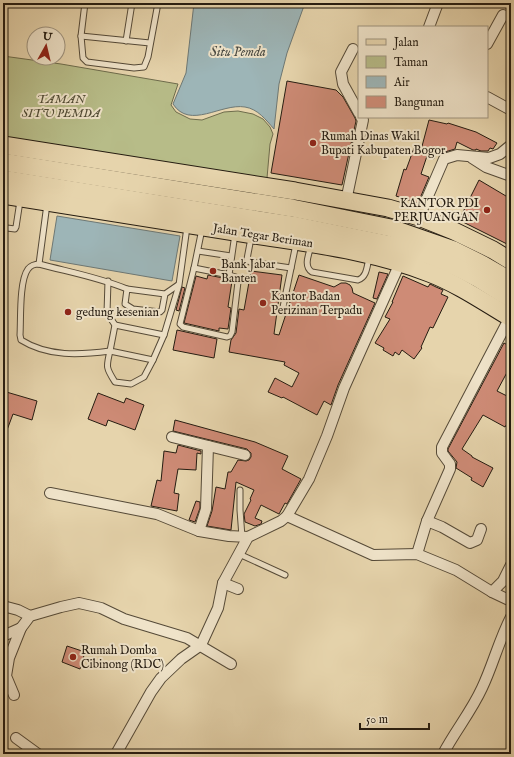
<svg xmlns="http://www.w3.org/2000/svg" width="514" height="757" viewBox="0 0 514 757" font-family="'IM FELL English',serif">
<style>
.green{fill:#b7bc88;stroke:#6e6c4c}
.water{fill:#9db5b7;stroke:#6d7875}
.building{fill:#ce8b76;stroke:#251c11}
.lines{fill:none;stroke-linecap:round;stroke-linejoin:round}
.service-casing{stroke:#554a38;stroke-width:7}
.minor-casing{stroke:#554a38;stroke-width:12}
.primary-casing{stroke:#251c11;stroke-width:19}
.service{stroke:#efe3c9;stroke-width:5}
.minor{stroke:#efe3c9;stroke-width:10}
.primary{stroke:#e6d4ac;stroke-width:17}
.poi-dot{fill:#8f2418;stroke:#efe3c9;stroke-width:1.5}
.labels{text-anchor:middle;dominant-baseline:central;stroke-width:4;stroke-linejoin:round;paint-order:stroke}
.park-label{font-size:12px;font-style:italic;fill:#514c35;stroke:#efe3c9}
.poi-label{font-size:12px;fill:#251c11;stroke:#efe3c9;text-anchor:start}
.street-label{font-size:12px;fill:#251c11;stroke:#efe3c9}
.water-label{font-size:13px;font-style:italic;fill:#494a43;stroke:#efe3c9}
</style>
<rect width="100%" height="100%" fill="#e6d4ac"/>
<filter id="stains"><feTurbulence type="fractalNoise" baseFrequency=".005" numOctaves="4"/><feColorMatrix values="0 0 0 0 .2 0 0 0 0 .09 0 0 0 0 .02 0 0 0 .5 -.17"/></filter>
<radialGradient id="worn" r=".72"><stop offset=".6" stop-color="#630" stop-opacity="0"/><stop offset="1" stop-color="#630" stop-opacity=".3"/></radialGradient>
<!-- green -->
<polygon class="green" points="3,56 61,64 178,84 171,105 176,112 190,119 202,120 224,112 238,111 253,114 263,119 270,127 273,134 270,144 267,178 3,139"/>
<!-- water -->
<g class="water">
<path d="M 194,3 L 305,3 L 287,53 L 279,84 L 274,129 C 266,120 258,109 245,107 C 221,103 190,130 173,104 L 186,73 Z"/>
<polygon points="57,216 180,236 172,281 50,260"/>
</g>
<!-- building -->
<g class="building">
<polygon points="287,81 336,90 343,97 355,118 356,121 342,185 271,173"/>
<polygon points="429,120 447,124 448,123 476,132 497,143 493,149 490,148 488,151 481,151 476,149 476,150 473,150 457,142 455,149 445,152 440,150 438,155 436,154 434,159 427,156 421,174 429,177 418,203 396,196 404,169 406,170 414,148 421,150"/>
<polygon points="479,180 511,199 511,246 459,220"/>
<polygon points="251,271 282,275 274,334 279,335 299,275 334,287 341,283 346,283 350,285 352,288 353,293 375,303 338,385 331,405 324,401 317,415 283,397 282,398 268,392 275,378 292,387 299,373 284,365 285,362 229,352 231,340 236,333 239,309 244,310"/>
<polygon points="379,272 388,274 377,299 373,298"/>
<polygon points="208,275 228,279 232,281 228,307 231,308 228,329 219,328 219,331 184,323 196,276 207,279"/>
<polygon points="403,276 428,287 430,284 436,287 443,290 441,294 448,297 433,328 430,327 421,347 422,348 414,359 402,350 399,355 395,352 393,356 383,350 384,348 375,343 390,319 385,317 393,302 392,302"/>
<polygon points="182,287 185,288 179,311 176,310"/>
<polygon points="177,330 217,339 214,358 173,350"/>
<polygon points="504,343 511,347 511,365 497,391 511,398 511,424 508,422 505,427 483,415 462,449 472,456 472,457 493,468 483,487 471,480 472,478 456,468 457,462 448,451 448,449"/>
<polygon points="3,391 37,401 32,420 13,414 4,438"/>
<polygon points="98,393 124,403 126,398 144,405 135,430 108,420 106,426 88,419"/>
<polygon points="175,420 255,442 288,456 282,469 301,479 287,504 285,503 279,514 261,505 255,518 262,521 261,524 255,526 245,522 244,514 251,500 250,499 254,490 236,482 231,530 207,526 212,511 216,487 225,489 228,472 231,472 238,460 246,461 249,460 251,457 251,453 247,449 173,431"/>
<polygon points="178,445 201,451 201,454 197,453 196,470 178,469 174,493 179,494 177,511 151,506 157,480 161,481 164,451 176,453"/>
<polygon points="196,501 200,502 200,508 195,522 189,520"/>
<polygon points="67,646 85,652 80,669 62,662"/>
</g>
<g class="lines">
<defs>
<g id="service">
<polyline points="85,3 81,36 83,58 87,62 134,68 144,67 148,57 158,3"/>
<polyline points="81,36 150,43"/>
<polyline points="126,41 132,3"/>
<polyline points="7,228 15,229 16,227 20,201"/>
<polyline points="202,229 194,268 229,275 235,234"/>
<polyline points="251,238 247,259 250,262 291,268"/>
<path d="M 311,246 C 309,254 303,266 312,272 L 358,280 C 367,277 367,266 369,258"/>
<polyline points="198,251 231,256"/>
<polyline points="39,264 47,204"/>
<polyline points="194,268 180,324 183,327 227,337 230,336 232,332 238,282 236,277 229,275"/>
<polyline points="108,281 107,313 115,325 110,351 153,360"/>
<path d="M 127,289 C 98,277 69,272 39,264 C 35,264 30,266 28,269 C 19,281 21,320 20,335 L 21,340 C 48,357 80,355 110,351 C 106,367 106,368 115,382 L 131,384 L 144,377 L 153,360 L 164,335 L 179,285 L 187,227"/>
<polyline points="165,294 162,310 160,312 133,309 125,304 127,289 165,294 178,285"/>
<polyline points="282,312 296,244"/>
<polyline points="115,325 164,335"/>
<polyline points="240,490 240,510 242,537"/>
<polyline points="239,554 285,575"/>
</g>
<g id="minor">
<polyline points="429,27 438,3"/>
<polyline points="487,44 503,15"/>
<polyline points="353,49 341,72 343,84 359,113"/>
<polyline points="487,97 511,110"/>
<polyline points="472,158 486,167 511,176"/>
<polyline points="346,201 363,120 361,117"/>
<polyline points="419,217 444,159 457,155 489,158 500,154 511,145"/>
<polyline points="172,437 245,455"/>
<polyline points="50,493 157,514 199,531 229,536 248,537"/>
<polyline points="287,516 373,555 417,554 456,570 492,592 511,601"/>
<polyline points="427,521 442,527 470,543 477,540 481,529"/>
<polyline points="199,531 206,509 208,446"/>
<polyline points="417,554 427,521 450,469 450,464 442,453 442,447 510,317"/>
<polyline points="223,583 238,589"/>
<polyline points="492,592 503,581 511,565"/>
<polyline points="3,606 18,610 30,616"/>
<polyline points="3,636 21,628"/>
<polyline points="14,695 6,676 9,658 21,628 30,616 61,607 79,603 101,608 124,619 187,638 231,664"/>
<polyline points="16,738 38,754"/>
<polyline points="116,754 151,692 161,678 181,659 201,645 218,608 223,583 248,537 281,521 287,516 309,479 327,436 344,388 400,263"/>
<path d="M 443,754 C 455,731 471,712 482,688 C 493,665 499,640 511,617"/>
</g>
<g id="primary">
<polyline points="3,145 295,191 388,208 419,217 454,231 493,250 511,261"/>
<polyline points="3,162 292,208 391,228 454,250 482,264 511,281"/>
<polyline points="3,179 298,226 402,247 430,256 458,268 479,279 511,299"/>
<path d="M 3,195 C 87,208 171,221 254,235 C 312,244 374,251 429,273 C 458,284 484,302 511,318"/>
</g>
</defs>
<!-- service casing -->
<use href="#service" class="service-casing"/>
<!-- minor casing -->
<use href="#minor" class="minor-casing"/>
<!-- primary casing -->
<use href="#primary" class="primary-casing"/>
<!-- service -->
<use href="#service" class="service"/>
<!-- minor -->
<use href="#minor" class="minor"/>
<!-- primary -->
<use href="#primary" class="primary"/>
</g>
<!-- markers -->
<g class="poi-dot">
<circle cx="313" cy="143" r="4"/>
<circle cx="487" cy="210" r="4"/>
<circle cx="213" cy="271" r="4"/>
<circle cx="263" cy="303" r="4"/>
<circle cx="68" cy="312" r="4"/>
<circle cx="73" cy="657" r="4"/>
</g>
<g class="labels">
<!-- park labels -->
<g class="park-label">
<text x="61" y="99">TAMAN<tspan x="61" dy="14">SITU PEMDA</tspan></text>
</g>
<!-- poi labels -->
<g class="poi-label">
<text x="321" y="136">Rumah Dinas Wakil<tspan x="321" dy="14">Bupati Kabupaten Bogor</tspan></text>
<text x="479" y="203" text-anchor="end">KANTOR PDI<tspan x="479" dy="14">PERJUANGAN</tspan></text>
<text x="221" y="264">Bank Jabar<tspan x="221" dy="14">Banten</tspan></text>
<text x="271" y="296">Kantor Badan<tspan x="271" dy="14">Perizinan Terpadu</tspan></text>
<text x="76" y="312">gedung kesenian</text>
<text x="81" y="650">Rumah Domba<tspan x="81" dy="14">Cibinong (RDC)</tspan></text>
</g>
<!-- street labels -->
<g class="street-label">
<text transform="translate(263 236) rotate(9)">Jalan Tegar Beriman</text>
</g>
<!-- water labels -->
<g class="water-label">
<text x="238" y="52">Situ Pemda</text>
</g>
</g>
<!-- margin -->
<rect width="514" height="757" fill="none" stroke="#e6d4ac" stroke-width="16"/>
<rect x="4" y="4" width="506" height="749" fill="none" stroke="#251c11" stroke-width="2"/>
<rect x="8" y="8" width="498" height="741" fill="none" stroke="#251c11"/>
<!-- legend -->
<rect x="358" y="26" width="130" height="92" fill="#efe3c9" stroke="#9e937f"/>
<rect x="366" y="39" width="20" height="6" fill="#e6d4ac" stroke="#9e937f"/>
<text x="394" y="46" font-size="12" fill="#251c11">Jalan</text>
<rect x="366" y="56" width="20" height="12" fill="#b7bc88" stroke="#9e937f"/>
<text x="394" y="66" font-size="12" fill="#251c11">Taman</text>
<rect x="366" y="76" width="20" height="12" fill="#9db5b7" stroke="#9e937f"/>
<text x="394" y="86" font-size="12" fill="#251c11">Air</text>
<rect x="366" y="96" width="20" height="12" fill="#ce8b76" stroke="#9e937f"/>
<text x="394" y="106" font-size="12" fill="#251c11">Bangunan</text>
<!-- north arrow -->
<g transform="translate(46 46) rotate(8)"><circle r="19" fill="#efe3c9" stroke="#9e937f"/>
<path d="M0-3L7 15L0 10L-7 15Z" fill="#8f2418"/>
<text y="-6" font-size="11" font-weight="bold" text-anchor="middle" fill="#251c11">U</text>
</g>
<!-- scale -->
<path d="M360 723v6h69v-6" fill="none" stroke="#251c11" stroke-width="2"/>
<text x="366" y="723" font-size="12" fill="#251c11" stroke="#efe3c9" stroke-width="3" paint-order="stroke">50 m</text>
<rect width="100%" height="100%" filter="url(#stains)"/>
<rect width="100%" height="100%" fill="url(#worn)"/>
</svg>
